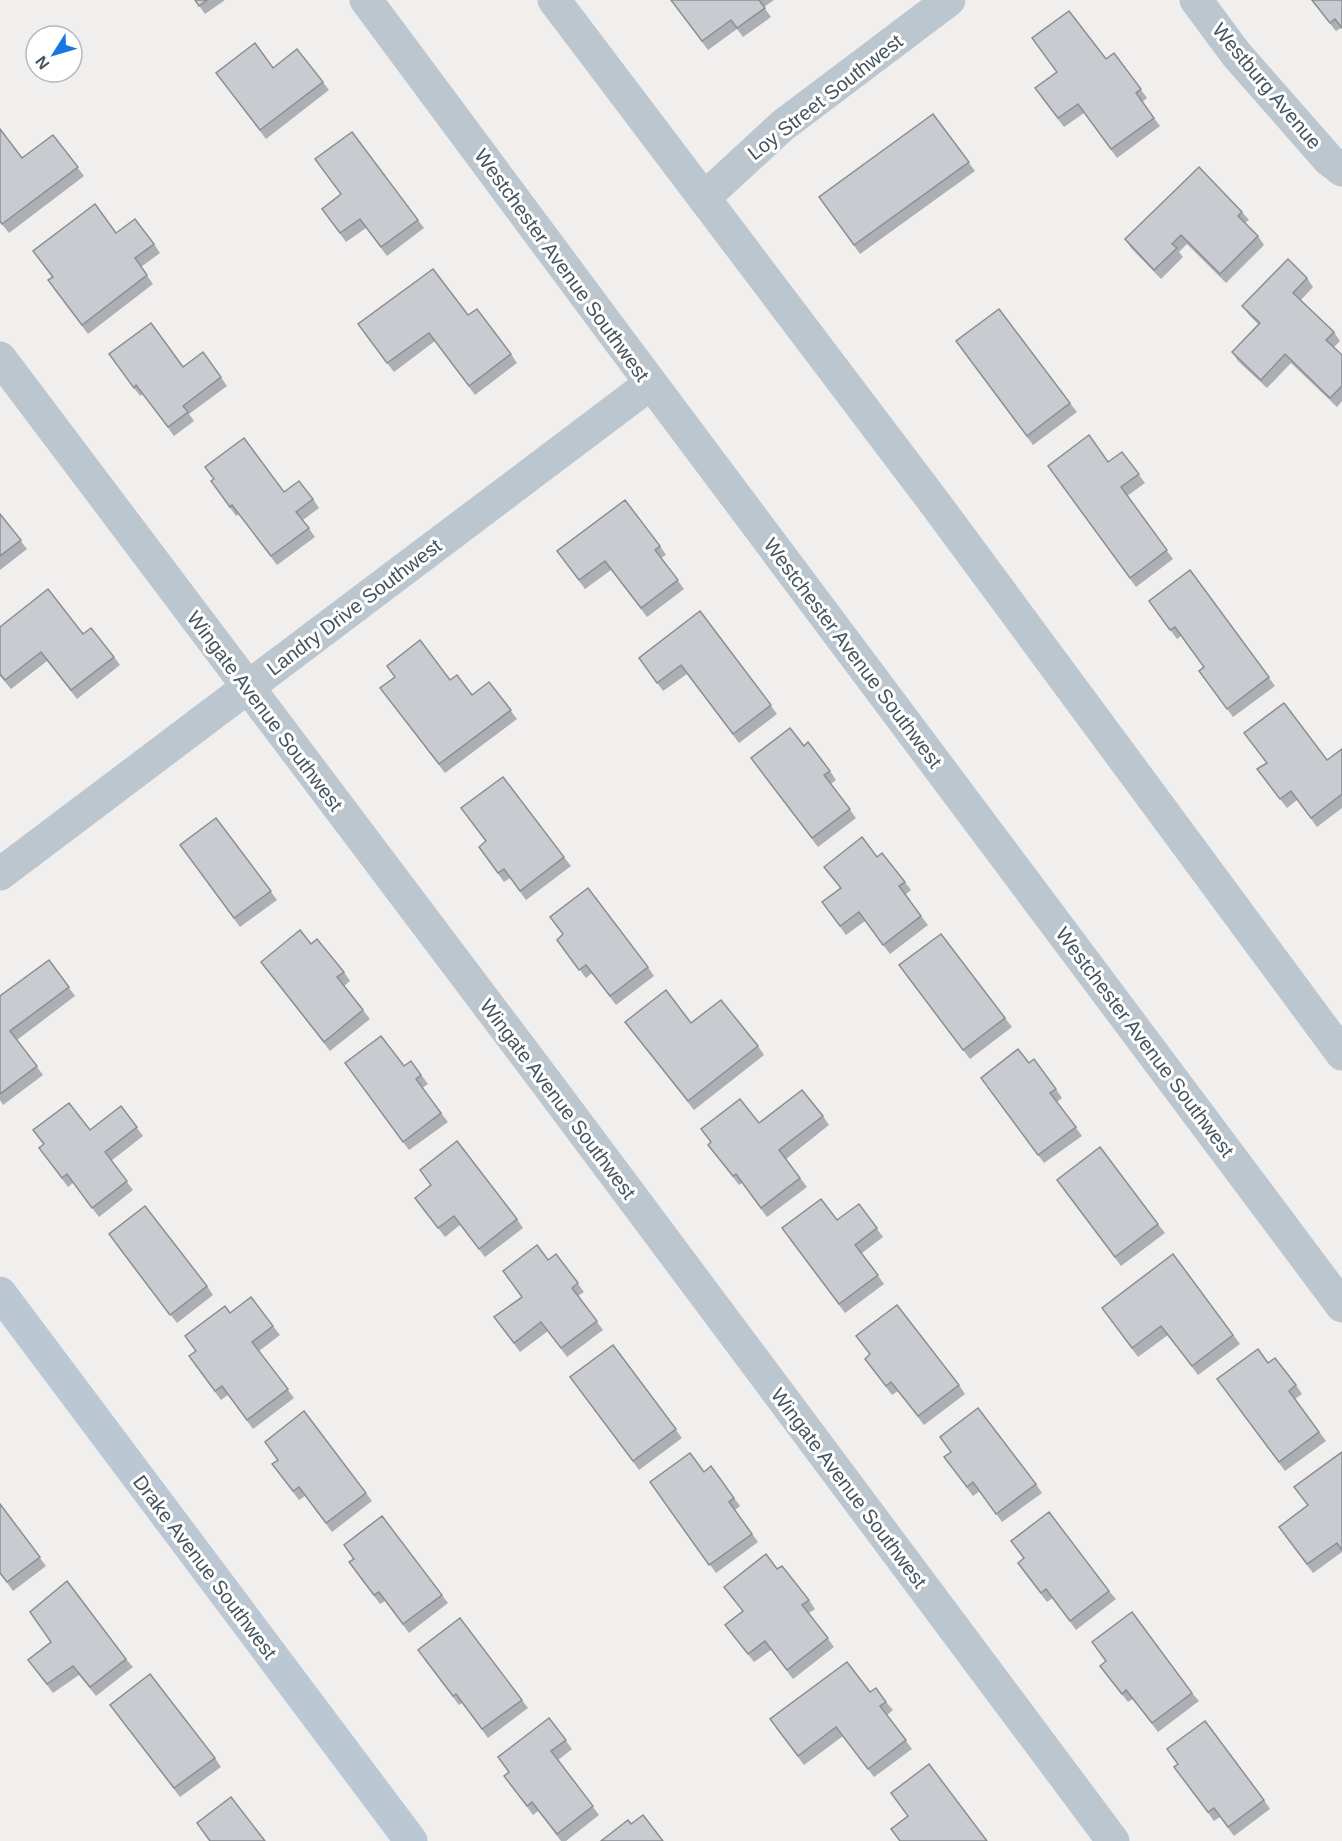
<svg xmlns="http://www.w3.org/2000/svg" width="1342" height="1841" viewBox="0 0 1342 1841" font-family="Helvetica,sans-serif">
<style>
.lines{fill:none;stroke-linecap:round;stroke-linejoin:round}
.street{stroke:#bcc6ce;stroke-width:33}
.secondary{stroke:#bbc8d3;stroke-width:33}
.wall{fill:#acafb4}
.building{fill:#c8ccd1;stroke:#8c8f92;stroke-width:1.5}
.labels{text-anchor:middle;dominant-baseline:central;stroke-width:6;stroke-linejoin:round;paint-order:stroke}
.street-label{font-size:20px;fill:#46535c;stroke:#fff}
</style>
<rect width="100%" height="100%" fill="#f1eeee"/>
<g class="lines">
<!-- street -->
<g class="street">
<path d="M 366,0 C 689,437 1017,870 1342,1306"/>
<polyline points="554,0 937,506 1342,1054"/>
<polyline points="1196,0 1236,54 1329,160 1342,170"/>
<polyline points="704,198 782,126 949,0"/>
<polyline points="0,358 552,1090 1113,1841"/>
<polyline points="0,874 650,384"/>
</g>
<!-- secondary -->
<polyline class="secondary" points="0,1293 411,1841"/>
</g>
<!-- wall -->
<g class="wall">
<polygon points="195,0 225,0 205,14"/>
<polygon points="671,0 774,0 764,7 771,17 743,37 737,29 708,50"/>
<polygon points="1311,0 1342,0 1342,29 1341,28 1336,31"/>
<polygon points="1114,53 1147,98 1142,102 1160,126 1117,158 1084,113 1064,127 1041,97 1106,59"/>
<polygon points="273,68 323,82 329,90 266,139 216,73"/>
<polygon points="933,114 975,171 860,254 819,197"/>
<polygon points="53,135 84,176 9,233 0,222 22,158"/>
<polygon points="322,209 418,220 424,228 387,256 366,228 346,242"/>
<polygon points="1242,212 1249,220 1245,223 1258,236 1264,245 1226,283 1187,244 1179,252 1183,257 1161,279 1131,248 1125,239"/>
<polygon points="116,233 154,244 160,253 141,267 153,284 88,334 54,289 52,277 33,251"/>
<polygon points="1307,278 1313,287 1301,300 1334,332 1340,341 1334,347 1342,355 1342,401 1337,407 1291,363 1267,388 1238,361 1232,352 1258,324 1249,315 1242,306"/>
<polygon points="468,315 511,354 517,363 475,395 435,341 394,372 364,333"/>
<polygon points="962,350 1070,403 1077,412 1033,445"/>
<polygon points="203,352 227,386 189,414 194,421 174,436 143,394 140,396 109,354 183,367"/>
<polygon points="1122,452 1145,483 1127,496 1173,559 1136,587 1048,466 1108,462"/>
<polygon points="211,481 284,492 313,499 319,508 303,520 315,537 277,565 239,514 236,516"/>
<polygon points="0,514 27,549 0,570"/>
<polygon points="660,546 666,555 661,558 684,589 647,617 611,570 585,589 557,551"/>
<polygon points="1190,570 1275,686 1233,717 1199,671 1204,667 1181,636 1177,639 1149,601"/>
<polygon points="700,611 777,714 739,743 687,674 663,691 639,658"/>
<polygon points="0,627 83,634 114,657 120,665 77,699 47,661 11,689 0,676"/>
<polygon points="450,680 472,695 489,682 517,719 445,773 386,696"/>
<polygon points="804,746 830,771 836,780 831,784 856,818 818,847 751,758"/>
<polygon points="1342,749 1342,808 1317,827 1297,800 1287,808 1257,769 1327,760"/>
<polygon points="216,818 277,900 240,927 180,845"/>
<polygon points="485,856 564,857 571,866 526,900 510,878 504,882"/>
<polygon points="877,857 905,882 911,890 905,895 928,925 890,954 865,921 846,935 822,902 840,888 824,867"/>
<polygon points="311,944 344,972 350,981 344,986 370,1019 330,1051 261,962"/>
<polygon points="563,948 648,967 654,976 616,1005 592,973 586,978"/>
<polygon points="49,960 75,996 17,1040 43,1075 3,1105 0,1100 0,996"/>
<polygon points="905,974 1005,1018 1012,1027 970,1059"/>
<polygon points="625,1022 691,1023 758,1046 764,1055 694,1110"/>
<polygon points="411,1061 428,1084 422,1088 448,1122 409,1150 345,1063 404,1066"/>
<polygon points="1029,1063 1056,1089 1062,1098 1057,1102 1082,1136 1044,1163 981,1078"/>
<polygon points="121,1106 143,1136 111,1161 133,1190 99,1217 73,1183 68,1187 39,1148 90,1130"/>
<polygon points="823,1116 829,1125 786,1159 807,1187 767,1217 742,1183 739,1185 708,1145 759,1123"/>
<polygon points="1063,1189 1158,1224 1165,1233 1121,1266"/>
<polygon points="415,1198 517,1219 523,1228 485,1257 460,1225 445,1237"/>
<polygon points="859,1204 883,1237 862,1253 884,1284 845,1313 788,1237 837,1220"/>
<polygon points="115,1243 207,1286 213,1295 177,1323"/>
<polygon points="556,1254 584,1292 578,1296 603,1330 567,1357 548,1331 520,1352 494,1317 522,1297 548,1260"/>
<polygon points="1173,1254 1240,1344 1198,1375 1168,1335 1138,1357 1108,1316"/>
<polygon points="251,1297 280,1335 259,1351 294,1398 253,1429 228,1395 221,1400 195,1365 196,1351 230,1313"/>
<polygon points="613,1345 682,1438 639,1470 570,1377"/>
<polygon points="865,1359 959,1385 965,1394 924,1425 898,1391 892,1395"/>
<polygon points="1268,1363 1296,1385 1302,1394 1295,1399 1326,1441 1285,1471 1217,1379"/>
<polygon points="1342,1452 1342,1552 1313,1573 1285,1536 1308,1506"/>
<polygon points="944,1457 1036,1484 1042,1493 1002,1522 980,1491 973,1496"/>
<polygon points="272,1464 366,1493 372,1501 332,1532 305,1496 299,1500"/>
<polygon points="711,1466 740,1506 735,1510 758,1542 716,1573 650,1482 704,1472"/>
<polygon points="0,1504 46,1566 13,1591 0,1573"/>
<polygon points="777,1569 809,1600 815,1609 809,1613 834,1647 793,1679 771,1650 754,1662 725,1625 742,1612"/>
<polygon points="355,1571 442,1595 448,1603 409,1633 385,1601 380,1604"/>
<polygon points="1024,1572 1109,1591 1116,1599 1076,1630 1053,1598 1047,1602"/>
<polygon points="126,1659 133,1667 96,1696 79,1675 53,1693 28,1660"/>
<polygon points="424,1659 522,1700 528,1708 488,1738 462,1703 459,1705"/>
<polygon points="1100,1666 1192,1693 1199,1701 1158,1732 1133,1699 1128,1702"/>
<polygon points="870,1692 886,1702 893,1710 887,1715 912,1749 874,1777 843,1736 804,1765 776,1728"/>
<polygon points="110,1705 215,1758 221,1767 180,1797"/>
<polygon points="549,1718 572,1749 558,1760 599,1815 566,1841 561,1841 538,1811 533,1815 504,1776 509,1772"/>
<polygon points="1180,1775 1264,1800 1270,1809 1234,1836 1220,1817 1214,1821"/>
</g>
<!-- building -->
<g class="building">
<polygon points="195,0 207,0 199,6"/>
<polygon points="671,0 759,0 765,8 737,28 731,20 702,41"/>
<polygon points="1312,0 1342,0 1342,28 1335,19 1330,23"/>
<polygon points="1069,11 1106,59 1114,53 1141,89 1136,93 1154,118 1111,149 1078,104 1058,118 1035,88 1057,72 1032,38"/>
<polygon points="255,43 273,68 297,49 323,82 260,130 216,73"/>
<polygon points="933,114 969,162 854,245 819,197"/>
<polygon points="0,129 22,158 53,135 78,167 2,224 0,221"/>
<polygon points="352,132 418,220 381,247 360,219 340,233 322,209 341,194 315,159"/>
<polygon points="1199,167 1242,212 1238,216 1258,236 1220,274 1181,235 1172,244 1177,248 1154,270 1125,239"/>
<polygon points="95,204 116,233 135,219 154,244 135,258 147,275 82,325 48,280 53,277 33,251"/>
<polygon points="1288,259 1307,278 1293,293 1334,332 1326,340 1342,355 1342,386 1330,398 1285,354 1261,380 1232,352 1260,323 1242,306"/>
<polygon points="433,269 468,315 477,309 511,354 469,386 429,333 387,363 358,324"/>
<polygon points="999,309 1070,403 1027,436 956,341"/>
<polygon points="151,323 183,367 203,352 221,377 183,406 188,412 168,427 136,385 134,388 109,354"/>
<polygon points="1089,435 1108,462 1122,452 1139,474 1121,487 1167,550 1130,578 1048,466"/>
<polygon points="244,438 284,492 299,481 313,499 296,512 309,528 271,556 232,505 230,507 211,481 214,479 205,467"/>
<polygon points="625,500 660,546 655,550 678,580 641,608 605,561 579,580 557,551"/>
<polygon points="0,514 21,540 0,556"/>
<polygon points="1190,570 1269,677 1227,709 1199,671 1204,667 1175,627 1170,630 1149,601"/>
<polygon points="48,589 83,634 91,628 114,657 71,690 41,652 5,680 0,674 0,627"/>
<polygon points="700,611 771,705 733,734 681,665 657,683 639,658"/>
<polygon points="420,640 450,680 457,675 472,695 489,682 511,710 439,764 380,688 395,677 387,666"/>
<polygon points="1284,703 1327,760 1342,749 1342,794 1311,818 1291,791 1280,799 1257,769 1267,763 1244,733"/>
<polygon points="790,728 804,746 808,742 830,771 824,775 850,809 812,838 751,758"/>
<polygon points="503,777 564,857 520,891 504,869 498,873 479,847 486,841 461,808"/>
<polygon points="216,818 271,891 234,918 180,845"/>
<polygon points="862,837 877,857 882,853 905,882 899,886 921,916 883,945 859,912 840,926 822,902 841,888 824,867"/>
<polygon points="588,888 648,967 610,996 586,965 579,970 557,940 563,934 550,917"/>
<polygon points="300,930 311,944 317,939 344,972 337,977 363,1010 324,1042 261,962"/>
<polygon points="941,934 1005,1018 963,1050 899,965"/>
<polygon points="49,960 69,987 10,1031 37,1066 0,1094 0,996"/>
<polygon points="666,990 691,1023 721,1000 758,1046 688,1101 625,1022"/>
<polygon points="381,1036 404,1066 411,1061 421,1075 416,1079 441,1113 403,1142 345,1063"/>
<polygon points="1018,1049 1029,1063 1034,1059 1056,1089 1050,1093 1076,1127 1038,1155 981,1078"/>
<polygon points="802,1090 823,1116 779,1150 800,1178 761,1208 736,1174 733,1176 708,1145 711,1142 701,1129 740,1099 759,1123"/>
<polygon points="69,1103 90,1130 121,1106 137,1127 105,1152 127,1181 92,1208 67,1174 62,1178 39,1148 44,1144 33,1130"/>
<polygon points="457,1141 517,1219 479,1249 454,1216 438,1228 415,1198 431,1185 420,1170"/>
<polygon points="1100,1147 1158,1224 1115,1257 1057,1180"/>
<polygon points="821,1199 837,1220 859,1204 877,1228 855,1245 878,1275 839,1304 782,1228"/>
<polygon points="145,1206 207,1286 170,1315 109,1234"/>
<polygon points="537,1245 548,1260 556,1254 578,1283 572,1288 597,1321 561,1348 541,1322 514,1343 494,1317 522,1297 503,1271"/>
<polygon points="1173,1254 1233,1335 1192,1366 1161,1326 1132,1348 1102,1308"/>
<polygon points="251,1297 273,1326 252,1342 288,1389 247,1420 222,1386 215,1391 189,1356 196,1351 185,1336 225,1306 230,1313"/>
<polygon points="897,1305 959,1385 918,1416 891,1382 886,1386 865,1359 870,1354 856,1336"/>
<polygon points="613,1345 676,1429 633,1461 570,1377"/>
<polygon points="1258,1349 1268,1363 1275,1358 1296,1385 1289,1391 1319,1432 1279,1462 1217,1379"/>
<polygon points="978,1408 1036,1484 996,1514 973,1482 967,1487 944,1457 951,1452 940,1437"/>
<polygon points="304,1411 366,1493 326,1523 299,1487 293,1491 272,1464 278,1460 265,1442"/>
<polygon points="1342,1452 1342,1550 1337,1543 1307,1564 1279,1527 1308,1505 1294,1487"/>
<polygon points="690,1453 704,1472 711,1466 734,1498 729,1502 752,1534 709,1565 650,1482"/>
<polygon points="0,1504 40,1557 7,1582 0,1573"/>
<polygon points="1049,1512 1109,1591 1070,1621 1046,1589 1041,1593 1018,1563 1024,1558 1011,1541"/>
<polygon points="382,1516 442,1595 403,1624 379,1592 374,1595 349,1562 354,1559 344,1545"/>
<polygon points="766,1554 777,1569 782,1566 809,1600 802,1605 828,1638 787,1670 765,1641 748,1654 725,1625 743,1611 724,1587"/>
<polygon points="67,1581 126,1659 90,1687 73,1666 47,1684 28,1660 51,1642 30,1612"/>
<polygon points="1132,1612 1192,1693 1152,1723 1126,1690 1122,1694 1100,1666 1106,1661 1092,1642"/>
<polygon points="460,1618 522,1700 482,1729 456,1694 453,1696 418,1650"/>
<polygon points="847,1662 870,1692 876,1688 886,1702 880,1706 906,1740 868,1769 836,1727 798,1756 770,1719"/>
<polygon points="150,1674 215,1758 174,1788 110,1705"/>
<polygon points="549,1718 566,1740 551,1751 593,1806 557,1834 532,1802 527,1806 504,1776 509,1772 498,1757"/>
<polygon points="1205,1721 1264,1800 1228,1827 1214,1808 1208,1812 1174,1767 1178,1764 1167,1749"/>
<polygon points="929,1764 987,1841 900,1841 891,1829 908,1816 891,1793"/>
<polygon points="231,1797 265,1841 210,1841 197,1823"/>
<polygon points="643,1815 663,1841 601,1841 628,1820 631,1824"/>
</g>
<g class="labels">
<!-- street labels -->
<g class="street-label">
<text transform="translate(1267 86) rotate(50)">Westburg Avenue</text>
<text transform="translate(825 97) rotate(-38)">Loy Street Southwest</text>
<text transform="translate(562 265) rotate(54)">Westchester Avenue Southwest</text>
<text transform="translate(354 607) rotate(-37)">Landry Drive Southwest</text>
<text transform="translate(853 653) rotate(53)">Westchester Avenue Southwest</text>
<text transform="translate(265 711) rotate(53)">Wingate Avenue Southwest</text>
<text transform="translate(1145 1042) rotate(53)">Westchester Avenue Southwest</text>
<text transform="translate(558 1099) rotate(53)">Wingate Avenue Southwest</text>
<text transform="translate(849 1488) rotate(53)">Wingate Avenue Southwest</text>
<text transform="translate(205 1567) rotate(53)">Drake Avenue Southwest</text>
</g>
</g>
<!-- north arrow -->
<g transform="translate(54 54) rotate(233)"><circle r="28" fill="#ffffff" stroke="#b5babe" stroke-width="1.5"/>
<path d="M0-4.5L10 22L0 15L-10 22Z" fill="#1778e2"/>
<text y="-9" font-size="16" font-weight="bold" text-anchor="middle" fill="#46535c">N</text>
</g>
</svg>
